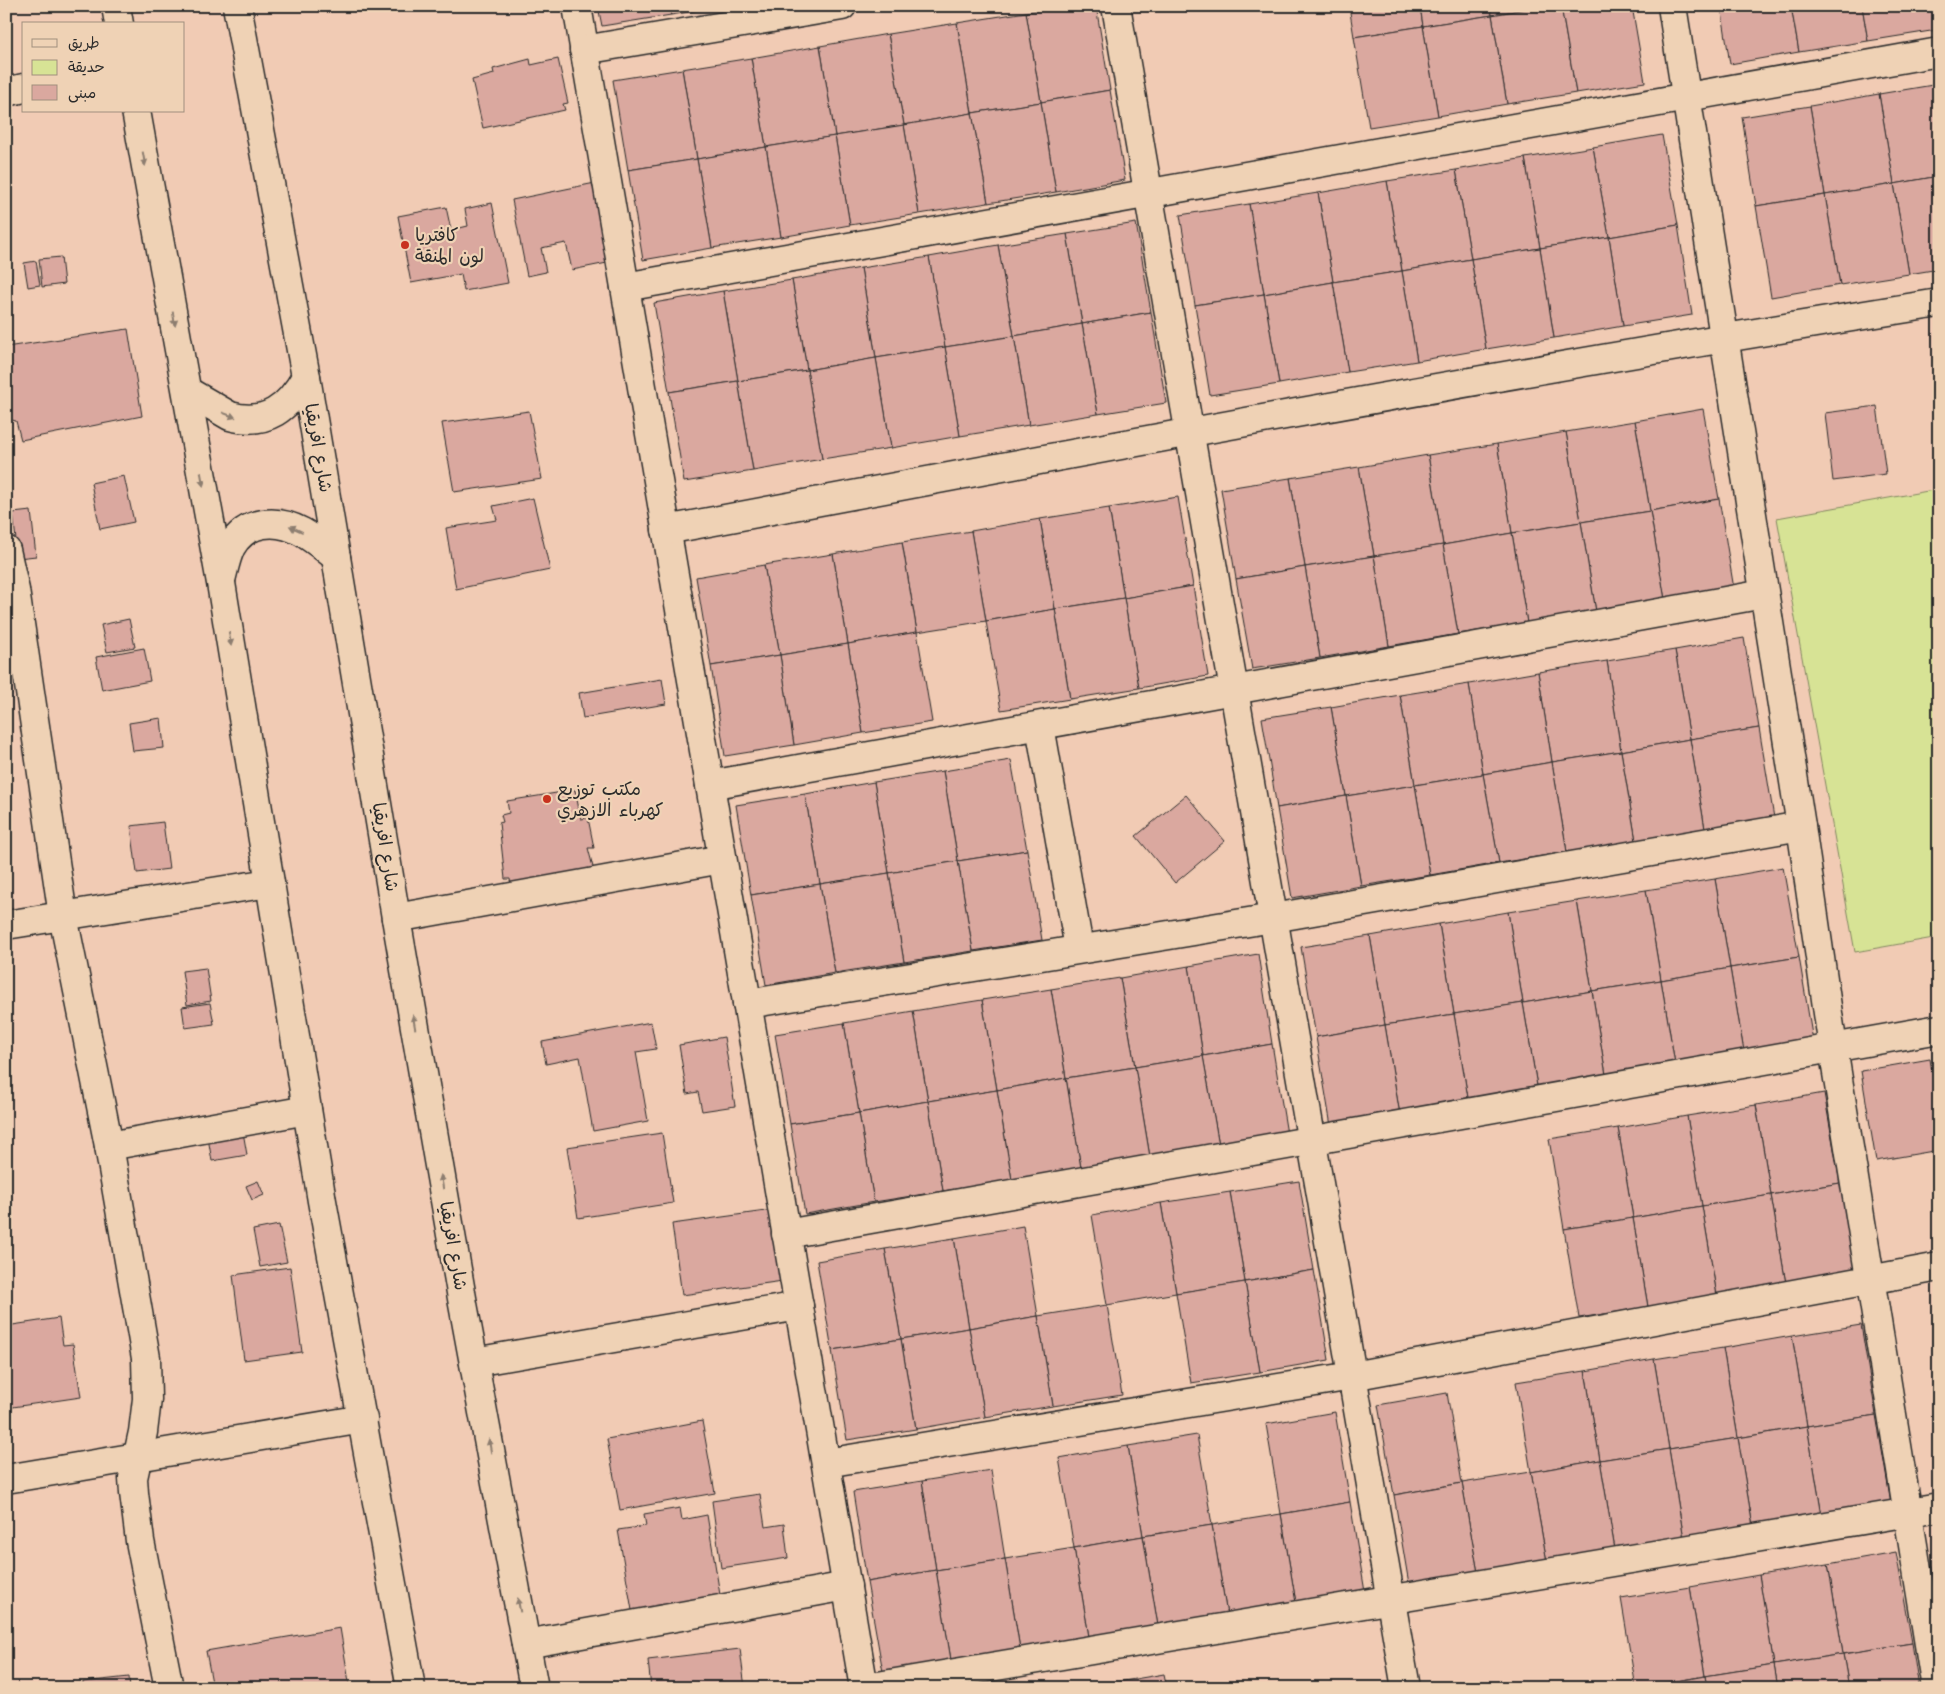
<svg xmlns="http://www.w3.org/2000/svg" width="1945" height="1694" viewBox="0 0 1945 1694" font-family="'Architects Daughter','Playpen Sans Arabic',sans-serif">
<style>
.green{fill:#d7e395;stroke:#818760}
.building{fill:#daa89f;stroke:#2b2b2b}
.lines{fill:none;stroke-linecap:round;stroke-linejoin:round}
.minor-casing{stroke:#2b2b2b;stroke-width:31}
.tertiary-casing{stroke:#2b2b2b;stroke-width:31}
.minor{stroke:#efd2b5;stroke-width:28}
.tertiary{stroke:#efd2b5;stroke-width:28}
.oneway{fill:#8d7e70}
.poi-dot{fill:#c8321e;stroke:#efd2b5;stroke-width:2}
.labels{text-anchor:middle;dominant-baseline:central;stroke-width:4.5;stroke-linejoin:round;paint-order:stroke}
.poi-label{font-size:18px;fill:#2b2b2b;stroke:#efd2b5;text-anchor:start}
.street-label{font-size:18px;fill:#2b2b2b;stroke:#efd2b5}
</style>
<rect width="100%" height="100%" fill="#f1cbb4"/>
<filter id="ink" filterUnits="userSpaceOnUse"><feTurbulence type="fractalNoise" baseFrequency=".02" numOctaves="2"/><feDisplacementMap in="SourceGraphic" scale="10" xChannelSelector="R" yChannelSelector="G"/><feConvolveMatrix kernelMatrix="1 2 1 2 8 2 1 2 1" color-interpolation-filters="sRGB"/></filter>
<g filter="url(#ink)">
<!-- green -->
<polygon class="green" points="1939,489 1939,937 1855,952 1777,518"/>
<!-- building -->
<g class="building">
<polygon points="598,6 669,6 671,15 602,26"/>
<polygon points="669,6 724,6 671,15"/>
<polygon points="1061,6 1096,6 1110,90 1041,102 1026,12"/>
<polygon points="1349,6 1420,6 1423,26 1354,37"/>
<polygon points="1420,6 1491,6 1492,15 1423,26"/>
<polygon points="1491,6 1542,6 1492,15"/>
<polygon points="1542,6 1561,6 1576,93 1507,104 1492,15"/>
<polygon points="1561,6 1632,6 1645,82 1576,93"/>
<polygon points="1721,6 1791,6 1799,52 1730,64"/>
<polygon points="1791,6 1862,6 1868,41 1799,52"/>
<polygon points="1862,6 1933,6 1937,30 1868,41"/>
<polygon points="1933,6 1939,6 1939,30 1937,30"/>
<polygon points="1026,12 1041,102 972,113 957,23"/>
<polygon points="1492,15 1507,104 1438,116 1423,26"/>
<polygon points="957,23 972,113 904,125 888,34"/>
<polygon points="1423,26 1438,116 1369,127 1354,37"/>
<polygon points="888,34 904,125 835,136 820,46"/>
<polygon points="820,46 835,136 766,147 751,58"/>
<polygon points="751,58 766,147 697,159 682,69"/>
<polygon points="530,59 531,65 558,59 568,103 563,104 565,110 483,128 472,80 494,74 493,69"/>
<polygon points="682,69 697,159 628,170 613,80"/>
<polygon points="1939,84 1939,176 1894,184 1879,94"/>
<polygon points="1110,90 1125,180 1056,192 1041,102"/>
<polygon points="1879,94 1894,184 1825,195 1810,106"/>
<polygon points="1041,102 1056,192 988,203 972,113"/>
<polygon points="1810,106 1825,195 1756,206 1742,117"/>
<polygon points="972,113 988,203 919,214 904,125"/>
<polygon points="904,125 919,214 850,225 835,136"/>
<polygon points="1662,135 1678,225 1609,237 1593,147"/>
<polygon points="835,136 850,225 781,237 766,147"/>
<polygon points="766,147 781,237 712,248 697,159"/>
<polygon points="1593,147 1609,237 1540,248 1525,158"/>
<polygon points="1525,158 1540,248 1471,259 1456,170"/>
<polygon points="697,159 712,248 643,260 628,170"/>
<polygon points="1456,170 1471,259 1402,271 1387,181"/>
<polygon points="1939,176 1939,269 1909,274 1894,184"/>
<polygon points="1387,181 1402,271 1333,282 1318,193"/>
<polygon points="595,183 612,262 572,270 566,243 541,248 546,272 527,276 512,200"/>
<polygon points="1894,184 1909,274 1840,285 1825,195"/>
<polygon points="1318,193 1333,282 1264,294 1249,204"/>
<polygon points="1825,195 1840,285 1771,297 1756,206"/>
<polygon points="492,203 508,283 464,291 461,274 411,283 398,216 446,207 451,230 468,226 465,209"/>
<polygon points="1249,204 1264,294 1195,305 1180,215"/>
<polygon points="1136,223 1151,312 1082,324 1067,234"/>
<polygon points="1678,225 1692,315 1623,326 1609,237"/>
<polygon points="1067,234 1082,324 1014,336 998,245"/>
<polygon points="1609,237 1623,326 1554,338 1540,248"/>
<polygon points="998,245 1014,336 945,347 929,257"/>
<polygon points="1540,248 1554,338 1486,349 1471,259"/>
<polygon points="61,257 64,284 42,287 39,259"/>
<polygon points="929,257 945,347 876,358 861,268"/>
<polygon points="1471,259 1486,349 1417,361 1402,271"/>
<polygon points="36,261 40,285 28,287 24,263"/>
<polygon points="861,268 876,358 807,370 792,280"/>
<polygon points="1402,271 1417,361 1348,372 1333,282"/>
<polygon points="792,280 807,370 738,381 723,291"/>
<polygon points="1333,282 1348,372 1279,384 1264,294"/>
<polygon points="723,291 738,381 669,392 654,303"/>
<polygon points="1264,294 1279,384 1210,395 1195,305"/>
<polygon points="1151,312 1166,403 1098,414 1082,324"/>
<polygon points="1082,324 1098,414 1029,425 1014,336"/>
<polygon points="128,329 142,416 21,440 16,421 8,419 6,406 6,347"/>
<polygon points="1014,336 1029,425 960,436 945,347"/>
<polygon points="945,347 960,436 891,448 876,358"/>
<polygon points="876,358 891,448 822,459 807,370"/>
<polygon points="807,370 822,459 753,471 738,381"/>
<polygon points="738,381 753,471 684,482 669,392"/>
<polygon points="1877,406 1886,474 1833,481 1825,413"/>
<polygon points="1703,409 1719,499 1650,511 1635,421"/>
<polygon points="529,411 542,479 454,492 442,423"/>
<polygon points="1635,421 1650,511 1581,522 1566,432"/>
<polygon points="1566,432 1581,522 1512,533 1497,444"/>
<polygon points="1497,444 1512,533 1443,545 1428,455"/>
<polygon points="1428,455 1443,545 1374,556 1359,467"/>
<polygon points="1359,467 1374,556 1305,567 1290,478"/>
<polygon points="124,476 134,522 100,529 91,483"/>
<polygon points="1290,478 1305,567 1236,579 1221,489"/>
<polygon points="1178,497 1193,586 1124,598 1109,508"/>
<polygon points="533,498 550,570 456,589 446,528 497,520 493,506"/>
<polygon points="1719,499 1734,589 1665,600 1650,511"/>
<polygon points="1109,508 1124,598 1055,609 1040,519"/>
<polygon points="31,511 36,556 18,558 13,513"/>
<polygon points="1650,511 1665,600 1596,612 1581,522"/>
<polygon points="1040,519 1055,609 986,621 971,531"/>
<polygon points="1581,522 1596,612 1527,623 1512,533"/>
<polygon points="971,531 986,621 917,632 902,542"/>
<polygon points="1512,533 1527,623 1458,634 1443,545"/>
<polygon points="902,542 917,632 848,644 833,554"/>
<polygon points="1443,545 1458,634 1389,646 1374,556"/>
<polygon points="833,554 848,644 780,655 764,565"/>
<polygon points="1374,556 1389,646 1320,658 1305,567"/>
<polygon points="764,565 780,655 711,666 696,577"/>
<polygon points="1305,567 1320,658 1252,669 1236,579"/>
<polygon points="1193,586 1208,676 1139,688 1124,598"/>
<polygon points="1124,598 1139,688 1070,699 1055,609"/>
<polygon points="1055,609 1070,699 1001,710 986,621"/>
<polygon points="129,619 135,647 107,652 101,625"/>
<polygon points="917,632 932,722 863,733 848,644"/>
<polygon points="1744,638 1759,728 1690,739 1675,650"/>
<polygon points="848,644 863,733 794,745 780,655"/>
<polygon points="144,648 150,681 102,690 96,657"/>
<polygon points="1675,650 1690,739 1621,751 1607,661"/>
<polygon points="780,655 794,745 725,756 711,666"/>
<polygon points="1607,661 1621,751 1552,762 1538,672"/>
<polygon points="1538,672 1552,762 1483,774 1469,684"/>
<polygon points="662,679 666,704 583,718 579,693"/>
<polygon points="1469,684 1483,774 1415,785 1400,695"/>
<polygon points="1400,695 1415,785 1346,796 1331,707"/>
<polygon points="1331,707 1346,796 1277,808 1262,718"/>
<polygon points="161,718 164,748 133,751 129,723"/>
<polygon points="1759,728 1774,818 1705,829 1690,739"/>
<polygon points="1690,739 1705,829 1636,841 1621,751"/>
<polygon points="1621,751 1636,841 1567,852 1552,762"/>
<polygon points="1011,760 1027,850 958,861 943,771"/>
<polygon points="1552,762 1567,852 1499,863 1483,774"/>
<polygon points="943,771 958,861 889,873 874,782"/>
<polygon points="1483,774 1499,863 1430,875 1415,785"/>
<polygon points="874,782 889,873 820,884 805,794"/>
<polygon points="1415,785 1430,875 1361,886 1346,796"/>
<polygon points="575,790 581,819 588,818 594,848 588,848 594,871 511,886 510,879 505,879 499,823 503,822 501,815 509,813 507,801"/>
<polygon points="805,794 820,884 751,895 736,805"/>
<polygon points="1186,795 1225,841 1175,883 1136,836"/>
<polygon points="1346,796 1361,886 1292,898 1277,808"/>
<polygon points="163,822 169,869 137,873 131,826"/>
<polygon points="1027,850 1042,940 973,951 958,861"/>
<polygon points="958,861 973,951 904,962 889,873"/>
<polygon points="1783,867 1799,957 1730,968 1715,879"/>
<polygon points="889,873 904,962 835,973 820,884"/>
<polygon points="1715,879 1730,968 1661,980 1646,890"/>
<polygon points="820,884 835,973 766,985 751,895"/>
<polygon points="1646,890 1661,980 1592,991 1577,901"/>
<polygon points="1577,901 1592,991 1523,1003 1508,912"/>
<polygon points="1508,912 1523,1003 1454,1014 1439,924"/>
<polygon points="1439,924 1454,1014 1385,1025 1370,936"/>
<polygon points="1370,936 1385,1025 1316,1037 1301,947"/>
<polygon points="1258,954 1272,1044 1203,1056 1189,966"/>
<polygon points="1799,957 1814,1047 1745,1058 1730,968"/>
<polygon points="1189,966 1203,1056 1135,1067 1120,978"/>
<polygon points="206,968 211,1001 187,1005 182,971"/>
<polygon points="1730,968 1745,1058 1676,1070 1661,980"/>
<polygon points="1120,978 1135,1067 1066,1078 1051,989"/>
<polygon points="1661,980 1676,1070 1607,1081 1592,991"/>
<polygon points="1051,989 1066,1078 997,1090 982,1000"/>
<polygon points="1592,991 1607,1081 1538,1092 1523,1003"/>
<polygon points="982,1000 997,1090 928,1101 913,1011"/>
<polygon points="210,1003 214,1024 185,1028 182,1007"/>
<polygon points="1523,1003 1538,1092 1469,1104 1454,1014"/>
<polygon points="913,1011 928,1101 859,1113 844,1023"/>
<polygon points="1454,1014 1469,1104 1400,1115 1385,1025"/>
<polygon points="651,1022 656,1049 636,1052 648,1121 593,1131 580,1057 546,1064 542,1042"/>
<polygon points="844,1023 859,1113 790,1124 775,1034"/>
<polygon points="1385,1025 1400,1115 1331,1126 1316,1037"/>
<polygon points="724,1037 735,1106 702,1111 698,1092 687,1094 679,1045"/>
<polygon points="1272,1044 1287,1134 1219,1145 1203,1056"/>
<polygon points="1203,1056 1219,1145 1150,1157 1135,1067"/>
<polygon points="1930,1059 1939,1114 1939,1150 1876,1161 1861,1071"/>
<polygon points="1135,1067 1150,1157 1081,1168 1066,1078"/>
<polygon points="1066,1078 1081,1168 1012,1180 997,1090"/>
<polygon points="997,1090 1012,1180 943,1191 928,1101"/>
<polygon points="1824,1093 1840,1183 1771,1195 1756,1105"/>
<polygon points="928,1101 943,1191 874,1202 859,1113"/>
<polygon points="1756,1105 1771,1195 1702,1206 1687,1116"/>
<polygon points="859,1113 874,1202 805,1214 790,1124"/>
<polygon points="1687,1116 1702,1206 1633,1218 1618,1128"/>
<polygon points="1618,1128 1633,1218 1564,1229 1549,1139"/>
<polygon points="243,1132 247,1155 212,1161 208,1138"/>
<polygon points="662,1133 673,1203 578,1218 567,1147"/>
<polygon points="258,1181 264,1195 252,1200 246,1186"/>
<polygon points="1299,1181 1314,1270 1245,1282 1230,1192"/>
<polygon points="1840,1183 1855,1273 1786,1284 1771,1195"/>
<polygon points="1230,1192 1245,1282 1176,1293 1161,1203"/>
<polygon points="1771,1195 1786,1284 1717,1296 1702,1206"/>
<polygon points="1161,1203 1176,1293 1107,1305 1092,1215"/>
<polygon points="1702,1206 1717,1296 1648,1307 1633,1218"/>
<polygon points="773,1210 783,1281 682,1295 672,1224"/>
<polygon points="1633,1218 1648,1307 1579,1318 1564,1229"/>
<polygon points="279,1225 287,1262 260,1267 253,1230"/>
<polygon points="1023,1226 1038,1316 969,1328 954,1238"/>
<polygon points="954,1238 969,1328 901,1339 885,1249"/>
<polygon points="885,1249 901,1339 832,1350 817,1261"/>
<polygon points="290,1267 302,1352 244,1360 233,1275"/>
<polygon points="1314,1270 1329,1360 1260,1372 1245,1282"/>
<polygon points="1245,1282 1260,1372 1191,1383 1176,1293"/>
<polygon points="1107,1305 1122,1395 1053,1406 1038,1316"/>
<polygon points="1038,1316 1053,1406 985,1417 969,1328"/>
<polygon points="59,1318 63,1345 73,1344 81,1397 6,1408 6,1326"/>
<polygon points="1861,1325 1876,1415 1807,1426 1792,1336"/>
<polygon points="969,1328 985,1417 916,1429 901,1339"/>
<polygon points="1792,1336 1807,1426 1738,1438 1723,1348"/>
<polygon points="901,1339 916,1429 847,1440 832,1350"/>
<polygon points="1723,1348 1738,1438 1669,1449 1654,1359"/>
<polygon points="1654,1359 1669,1449 1600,1460 1585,1371"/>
<polygon points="1585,1371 1600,1460 1531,1472 1516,1382"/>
<polygon points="1447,1393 1462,1483 1394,1495 1378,1405"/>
<polygon points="1335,1412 1350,1502 1281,1514 1266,1424"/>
<polygon points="1876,1415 1891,1504 1822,1516 1807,1426"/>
<polygon points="702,1421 715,1493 620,1510 607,1439"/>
<polygon points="1807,1426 1822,1516 1753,1527 1738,1438"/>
<polygon points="1197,1435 1212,1525 1143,1536 1128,1446"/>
<polygon points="1738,1438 1753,1527 1684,1539 1669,1449"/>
<polygon points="1128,1446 1143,1536 1074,1548 1059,1458"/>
<polygon points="1669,1449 1684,1539 1615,1550 1600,1460"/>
<polygon points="1600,1460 1615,1550 1547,1562 1531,1472"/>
<polygon points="991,1470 1005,1559 936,1570 922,1481"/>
<polygon points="1531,1472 1547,1562 1478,1573 1462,1483"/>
<polygon points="922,1481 936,1570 867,1582 853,1492"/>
<polygon points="1462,1483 1478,1573 1409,1584 1394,1495"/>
<polygon points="760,1494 765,1527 784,1524 788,1558 721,1568 712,1501"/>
<polygon points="1350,1502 1365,1592 1296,1603 1281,1514"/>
<polygon points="680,1508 682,1520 707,1515 721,1601 633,1616 618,1530 646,1526 644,1514"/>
<polygon points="1281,1514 1296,1603 1227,1615 1212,1525"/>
<polygon points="1212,1525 1227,1615 1158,1626 1143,1536"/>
<polygon points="1143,1536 1158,1626 1089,1637 1074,1548"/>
<polygon points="1074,1548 1089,1637 1020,1649 1005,1559"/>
<polygon points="1896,1552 1912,1643 1843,1654 1828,1564"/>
<polygon points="1005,1559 1020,1649 951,1660 936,1570"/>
<polygon points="1828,1564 1843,1654 1774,1665 1759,1575"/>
<polygon points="936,1570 951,1660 883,1672 867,1582"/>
<polygon points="1759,1575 1774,1665 1705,1676 1690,1587"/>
<polygon points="1690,1587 1705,1676 1636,1688 1621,1598"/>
<polygon points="340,1628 350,1688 213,1688 206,1651"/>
<polygon points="1912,1643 1919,1688 1849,1688 1843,1654"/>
<polygon points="740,1649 745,1688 651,1688 648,1660"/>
<polygon points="1843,1654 1849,1688 1778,1688 1774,1665"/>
<polygon points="1774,1665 1778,1688 1707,1688 1705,1676"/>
<polygon points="1164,1674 1167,1688 1096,1688 1095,1686"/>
<polygon points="1705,1676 1707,1688 1638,1688"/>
<polygon points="129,1677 130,1688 83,1688 83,1682"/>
</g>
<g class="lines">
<defs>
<g id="minor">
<polyline points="577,6 864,1688"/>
<polyline points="1116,6 1406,1688"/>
<polyline points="1672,6 1801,826 1833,1048 1936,1688"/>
<polyline points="584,50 842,6"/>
<polyline points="6,92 24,88"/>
<polyline points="625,287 1939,52"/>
<path d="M 666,530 C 1090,450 1513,371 1939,303"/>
<polyline points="6,550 15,590 63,916 109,1146 146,1358 147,1399 143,1432 133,1478 134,1493 140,1541 169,1688"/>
<polyline points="1040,726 1079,948"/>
<polyline points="710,785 1764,594"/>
<polyline points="396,918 722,859"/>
<polyline points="6,925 269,883"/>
<polyline points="747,1004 1273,918 1801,826"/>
<polyline points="109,1146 307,1110"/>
<polyline points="786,1234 1939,1029"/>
<polyline points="474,1362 799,1306"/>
<polyline points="826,1463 1352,1376 1939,1267"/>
<polyline points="526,1644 847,1586"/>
<polyline points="866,1688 1939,1507"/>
</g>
<g id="tertiary">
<polyline points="116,6 119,24"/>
<polyline points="237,6 306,377 396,918 463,1304 534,1688"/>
<polyline points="136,111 221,583 322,1201 411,1688"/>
<path d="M 187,391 L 230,416 C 267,426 288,408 306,377"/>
<path d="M 221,580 C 224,569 226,557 231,547 C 246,520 277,518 302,532 C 314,539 325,548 336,557"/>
<polyline points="6,1479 363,1419"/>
</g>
</defs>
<!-- minor casing -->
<use href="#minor" class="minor-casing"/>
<!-- tertiary casing -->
<use href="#tertiary" class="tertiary-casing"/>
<!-- minor -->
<use href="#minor" class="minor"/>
<!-- tertiary -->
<use href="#tertiary" class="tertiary"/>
</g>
<!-- one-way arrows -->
<defs><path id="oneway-solid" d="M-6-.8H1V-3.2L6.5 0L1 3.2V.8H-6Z" transform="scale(1.25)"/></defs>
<g class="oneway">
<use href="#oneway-solid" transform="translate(144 159) rotate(80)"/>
<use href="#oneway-solid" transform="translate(174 319) rotate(80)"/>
<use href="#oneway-solid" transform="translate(229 415) rotate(21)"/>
<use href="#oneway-solid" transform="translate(202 479) rotate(80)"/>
<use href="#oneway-solid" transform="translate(296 529) rotate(-155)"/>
<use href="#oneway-solid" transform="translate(230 639) rotate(81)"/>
<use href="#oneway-solid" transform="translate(414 1022) rotate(-100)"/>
<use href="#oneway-solid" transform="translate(442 1182) rotate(-100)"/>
<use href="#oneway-solid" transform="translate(490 1446) rotate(-100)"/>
<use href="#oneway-solid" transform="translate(519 1605) rotate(-100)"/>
</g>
</g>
<!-- markers -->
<g class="poi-dot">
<circle cx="405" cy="245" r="5"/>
<circle cx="547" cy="799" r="5"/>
</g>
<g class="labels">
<!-- poi labels -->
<g class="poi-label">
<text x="415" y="235">كافتريا<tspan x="415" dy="21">لون المنقة</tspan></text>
<text x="557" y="789">مكتب توزيع<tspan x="557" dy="21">كهرباء الازهري</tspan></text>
</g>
<!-- street labels -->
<g class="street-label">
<text transform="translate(318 448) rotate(80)">شارع افريقيا</text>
<text transform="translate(385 847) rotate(81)">شارع افريقيا</text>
<text transform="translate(453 1246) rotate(80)">شارع افريقيا</text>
</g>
</g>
<!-- margin -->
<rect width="1945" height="1694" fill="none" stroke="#efd2b5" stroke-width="25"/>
<rect x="12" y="12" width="1920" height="1669" fill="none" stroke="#2b2b2b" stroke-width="2" filter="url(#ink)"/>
<!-- legend -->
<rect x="22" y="22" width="162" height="90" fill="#efd2b5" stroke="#a18f7e"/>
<rect x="32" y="39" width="25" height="8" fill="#efd2b5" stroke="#a18f7e"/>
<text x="68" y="48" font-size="15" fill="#2b2b2b">طريق</text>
<rect x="32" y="60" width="25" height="15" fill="#d7e395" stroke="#a18f7e"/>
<text x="68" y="72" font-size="15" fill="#2b2b2b">حديقة</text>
<rect x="32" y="85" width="25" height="15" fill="#daa89f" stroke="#a18f7e"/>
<text x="68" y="98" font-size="15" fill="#2b2b2b">مبنى</text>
</svg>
